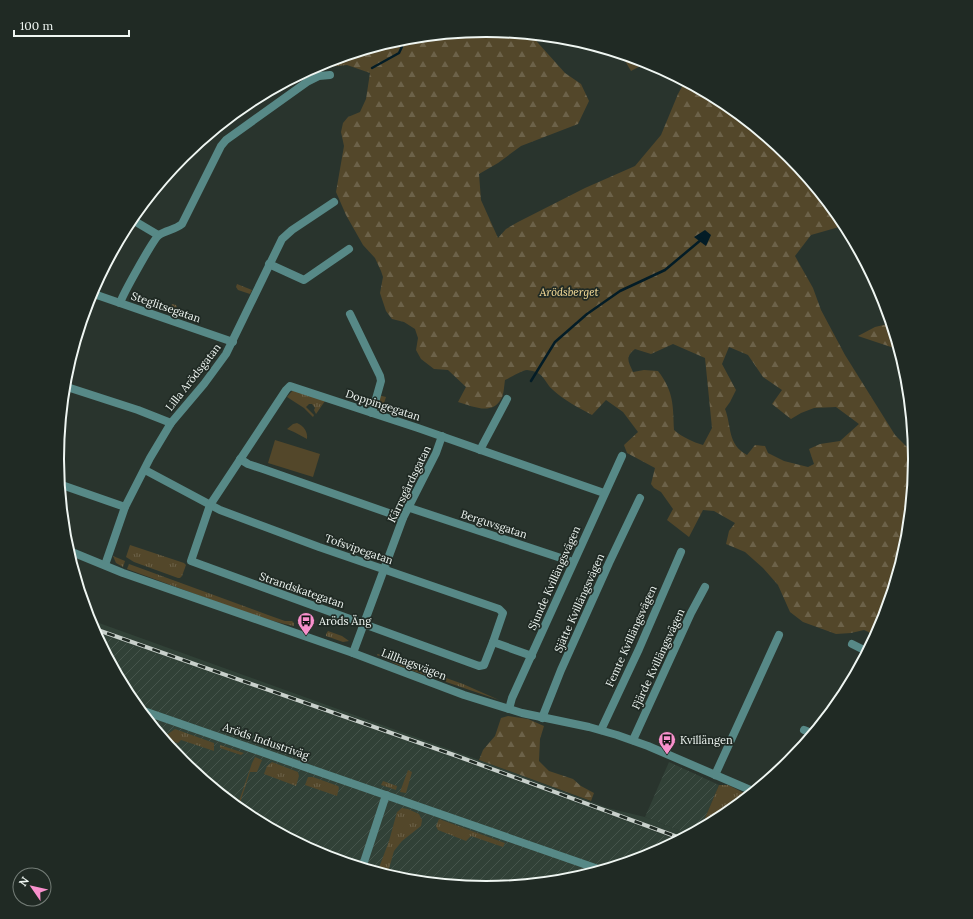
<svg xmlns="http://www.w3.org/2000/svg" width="973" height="919" viewBox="0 0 973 919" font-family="Lora,serif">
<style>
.built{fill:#314137}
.industrial{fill:url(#industrial-furrows)}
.grass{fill:url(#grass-tufts)}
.forest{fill:url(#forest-firs);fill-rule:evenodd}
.park{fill:#53472a}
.water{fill:#031c26}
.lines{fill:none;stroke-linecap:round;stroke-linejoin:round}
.stream{stroke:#031c26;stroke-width:2.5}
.minor{stroke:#578987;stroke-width:8}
.tertiary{stroke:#578987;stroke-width:8}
.rail-casing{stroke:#c8d0cb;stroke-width:4}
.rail{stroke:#202a24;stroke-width:2.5;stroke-dasharray:8;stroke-linecap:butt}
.labels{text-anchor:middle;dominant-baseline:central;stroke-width:3.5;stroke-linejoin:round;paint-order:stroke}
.park-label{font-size:11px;font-style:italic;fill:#fbe09b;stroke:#202a24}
.street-label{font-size:11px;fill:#eff6f2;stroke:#202a24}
.poi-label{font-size:11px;fill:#eff6f2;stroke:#202a24;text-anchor:start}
.rim{fill:none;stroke:#eff6f2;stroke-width:2}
</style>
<defs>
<pattern id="industrial-furrows" width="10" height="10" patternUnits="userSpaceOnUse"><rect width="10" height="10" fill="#314137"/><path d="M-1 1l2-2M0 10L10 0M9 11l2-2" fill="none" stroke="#45544b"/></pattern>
<pattern id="grass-tufts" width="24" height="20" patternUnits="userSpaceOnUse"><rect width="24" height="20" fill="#53472a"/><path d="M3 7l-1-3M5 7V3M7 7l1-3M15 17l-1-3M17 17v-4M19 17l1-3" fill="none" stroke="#6c6249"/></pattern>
<pattern id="forest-firs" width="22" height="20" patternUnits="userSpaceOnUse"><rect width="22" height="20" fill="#53472a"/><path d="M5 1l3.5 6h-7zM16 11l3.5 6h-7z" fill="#6c6249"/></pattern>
</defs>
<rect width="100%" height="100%" fill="#29342d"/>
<!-- built -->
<polygon class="built" points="88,619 479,760 608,808 645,817 691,835 680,841 94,632"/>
<!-- industrial -->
<g class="industrial">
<polygon points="94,632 304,706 680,841 651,856 570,881 486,889 402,881 322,856 248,816 183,763 129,698"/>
<polygon points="669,762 719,785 700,830 691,835 645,817"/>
</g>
<!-- grass -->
<g class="grass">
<polygon points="347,55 347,65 319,68 303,75 241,115 236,112 248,102 322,63"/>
<polygon points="237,284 252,290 250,294 238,290 236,287"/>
<polygon points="172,304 176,305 177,307 174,315 165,312 166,308 170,309"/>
<polygon points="293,390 325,401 316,414 314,410 315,408 312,404 309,404 306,407 314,415 313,417 304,408 287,397"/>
<polygon points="378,395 386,397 383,406 385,407 383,412 379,411 376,404"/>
<polygon points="130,545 184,563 186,565 182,576 180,578 178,578 134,562 126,557"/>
<polygon points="113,556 125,561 123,567 116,563"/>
<path d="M 129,564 L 268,615 L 285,621 L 292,621 L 294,623 L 294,626 C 267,620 242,611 217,602 C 187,591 157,580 127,569 Z"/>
<polygon points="328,631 342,636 349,641 343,642 326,636 326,634"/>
<polygon points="378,654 463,684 499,700 402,667 377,655"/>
<polygon points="825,711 831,714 818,730 816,730"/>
<polygon points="175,729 214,743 214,751 181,740 178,743 165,739 168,734"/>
<polygon points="220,745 244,753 241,755 220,748"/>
<polygon points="255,757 262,760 257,772 250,772 238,809 237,807 252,763"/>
<polygon points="272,762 298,772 299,776 296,786 264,774 267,766"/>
<polygon points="408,770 412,772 406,793 400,792"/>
<polygon points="308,777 313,777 338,786 339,788 337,796 305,785"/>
<polygon points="383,781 397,786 396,790 381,785"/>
<polygon points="719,785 728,785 750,796 725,817 700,830"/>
<polygon points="402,808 408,809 419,814 422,820 421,826 402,841 394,851 387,876 377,873 389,841 397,812"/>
<polygon points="439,819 505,843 503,847 471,836 466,841 438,830 436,826"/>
</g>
<!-- forest -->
<g class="forest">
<path d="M 487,30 L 530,34 L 565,73 L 581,84 L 589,101 L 578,124 L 521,146 L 498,163 L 479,174 L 481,200 L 498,238 L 506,229 L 518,222 L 585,188 L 635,166 L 661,135 L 678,94 L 685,81 L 725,103 L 790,156 L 844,221 L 846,225 L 811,235 L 795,256 L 813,288 L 821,310 L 845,355 L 895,435 L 909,449 L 916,457 L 916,460 L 908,544 L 883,624 L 877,636 L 864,630 L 851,633 L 836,634 L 803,622 L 790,612 L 778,585 L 763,568 L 745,552 L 726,544 L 729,531 L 735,523 L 714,511 L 703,510 L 689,537 L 667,520 L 673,509 L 661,492 L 654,488 L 651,484 L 655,468 L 627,453 L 624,445 L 638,432 L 623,412 L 606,400 L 592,415 C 579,408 564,400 553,390 C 543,381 545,372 527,370 C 522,370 510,378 505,380 C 504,386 504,395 501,399 C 492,416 472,406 458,402 L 466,387 L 448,370 L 434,369 L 421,359 L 416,350 L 418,338 L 415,329 L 404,322 L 392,319 L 386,311 L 380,293 L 383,277 L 381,271 L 375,258 L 363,245 L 346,215 L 336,192 L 344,146 L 341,132 L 343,123 L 348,117 L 360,112 L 366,99 L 370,73 L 347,65 L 347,55 L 403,38 ZM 673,344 L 705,358 L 712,428 L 703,445 C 693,442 682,437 674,430 C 673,405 674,392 658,371 L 644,370 L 633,372 C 628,361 625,357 635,349 L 651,354 ZM 729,347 L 748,355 L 763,377 L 782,390 L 772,404 L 791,419 L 801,413 L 814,408 L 836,407 L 859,424 L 840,441 L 820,444 L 809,449 L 814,464 L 808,467 L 784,461 L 768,453 L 765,446 L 755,445 L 747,455 C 727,444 732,427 725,409 L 730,402 L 736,390 L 722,364 Z"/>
<polygon points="621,54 648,62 631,71"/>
<polygon points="892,323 900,350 858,336 875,327"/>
<polygon points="508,716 528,719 544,726 540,739 539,761 549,771 573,779 581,786 594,793 591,801 479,760 483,750 495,736 501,718"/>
</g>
<!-- park -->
<g class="park">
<path d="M 297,423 C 304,426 308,432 307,439 L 294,432 L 287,429 L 293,424 Z"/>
<polygon points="275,440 320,454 313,477 268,463"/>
</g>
<!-- water -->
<polygon class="water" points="705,230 711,235 706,246 694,237"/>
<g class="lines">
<!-- stream -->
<g class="stream">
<polyline points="372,68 399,53 406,38"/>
<polyline points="531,381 555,342 587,314 620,291 665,270 702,239"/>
</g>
<!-- minor -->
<g class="minor">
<polyline points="131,219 158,235"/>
<polyline points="269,264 304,280 349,249"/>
<polyline points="91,293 233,342"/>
<path d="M 120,303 C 123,294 154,238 159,235 C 166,230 175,230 182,224 L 221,146 L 226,140 L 307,82 L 319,76 L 330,75"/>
<polyline points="350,314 380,376 381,381 372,413"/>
<polyline points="64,386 138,410 171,423"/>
<polyline points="480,450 507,399"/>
<polyline points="240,459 248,464 263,469 403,518"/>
<polyline points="145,470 220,510 319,547 499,609 503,613 493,642 532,656"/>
<polyline points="59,484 125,507"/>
<polyline points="407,507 573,562"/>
<polyline points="105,565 125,507 150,458 171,423 204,384 226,354 282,239 292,230 334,202"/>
<polyline points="493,642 484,665 479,666 191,561 210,505 286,390 290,386 418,428 604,493"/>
<polyline points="852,644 868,652"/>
<polyline points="353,653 403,518 436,453 442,436"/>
<polyline points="138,709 604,871"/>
<polyline points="509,709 512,698 622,456"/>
<polyline points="542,718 561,670 609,563 640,498"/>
<polyline points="601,730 639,649 681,552"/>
<polyline points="804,730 814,734"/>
<polyline points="633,740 691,613 705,587"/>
<polyline points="715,775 779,635"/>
<polyline points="362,868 386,795"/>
</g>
<!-- tertiary -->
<polyline class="tertiary" points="67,550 123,573 353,653 464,695 522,713 589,727 617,735 648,746 755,792"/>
<defs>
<polyline id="rail" points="92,628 454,755 683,839"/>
</defs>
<!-- rail casing -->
<use href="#rail" class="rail-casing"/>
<!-- rail -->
<use href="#rail" class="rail"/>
</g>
<!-- icons -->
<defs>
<symbol id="bus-pin" viewBox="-11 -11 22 30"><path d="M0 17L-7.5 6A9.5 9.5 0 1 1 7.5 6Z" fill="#f890cc" stroke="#202a24"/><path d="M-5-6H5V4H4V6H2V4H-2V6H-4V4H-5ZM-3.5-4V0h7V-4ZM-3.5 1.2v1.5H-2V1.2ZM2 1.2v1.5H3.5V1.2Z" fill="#111"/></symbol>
</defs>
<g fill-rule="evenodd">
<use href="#bus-pin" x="296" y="611" width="20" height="27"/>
<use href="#bus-pin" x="657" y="730" width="20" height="27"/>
</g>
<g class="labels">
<!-- park labels -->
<g class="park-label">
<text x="569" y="292">Arödsberget</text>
</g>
<!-- street labels -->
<g class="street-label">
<text transform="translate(166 307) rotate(19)">Steglitsegatan</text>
<text transform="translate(193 377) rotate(-52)">Lilla Arödsgatan</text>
<text transform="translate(383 405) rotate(18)">Doppingegatan</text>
<text transform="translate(409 484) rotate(-64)">Kärrsgårdsgatan</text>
<text transform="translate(494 524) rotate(18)">Berguvsgatan</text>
<text transform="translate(359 549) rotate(19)">Tofsvipegatan</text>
<text transform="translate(554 578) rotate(-66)">Sjunde Kvillängsvägen</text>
<text transform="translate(302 590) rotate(19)">Strandskategatan</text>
<text transform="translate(579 603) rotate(-66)">Sjätte Kvillängsvägen</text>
<text transform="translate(631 636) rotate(-66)">Femte Kvillängsvägen</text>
<text transform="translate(658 659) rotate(-65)">Fjärde Kvillängsvägen</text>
<text transform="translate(414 664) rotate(21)">Lillhagsvägen</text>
<text transform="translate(266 741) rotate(19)">Aröds Industriväg</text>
</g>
<!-- poi labels -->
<g class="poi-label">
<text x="319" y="621">Aröds Äng</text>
<text x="680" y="740">Kvillängen</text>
</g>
</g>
<!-- crop -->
<path d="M0 0H973V919H0ZM64 459a422 422 0 1 1 844 0a422 422 0 1 1-844 0Z" fill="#202a24" fill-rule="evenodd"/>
<path class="rim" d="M64 459a422 422 0 1 1 844 0a422 422 0 1 1-844 0Z"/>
<!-- north arrow -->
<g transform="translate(32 887) rotate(304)"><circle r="19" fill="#202a24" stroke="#737c76"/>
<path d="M0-3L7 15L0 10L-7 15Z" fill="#f890cc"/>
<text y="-6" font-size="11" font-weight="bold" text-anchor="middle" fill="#eff6f2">N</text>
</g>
<!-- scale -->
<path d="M14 30v6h115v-6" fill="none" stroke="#eff6f2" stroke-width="2"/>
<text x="20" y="30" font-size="12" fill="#eff6f2" stroke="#202a24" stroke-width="3" paint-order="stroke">100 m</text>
</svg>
